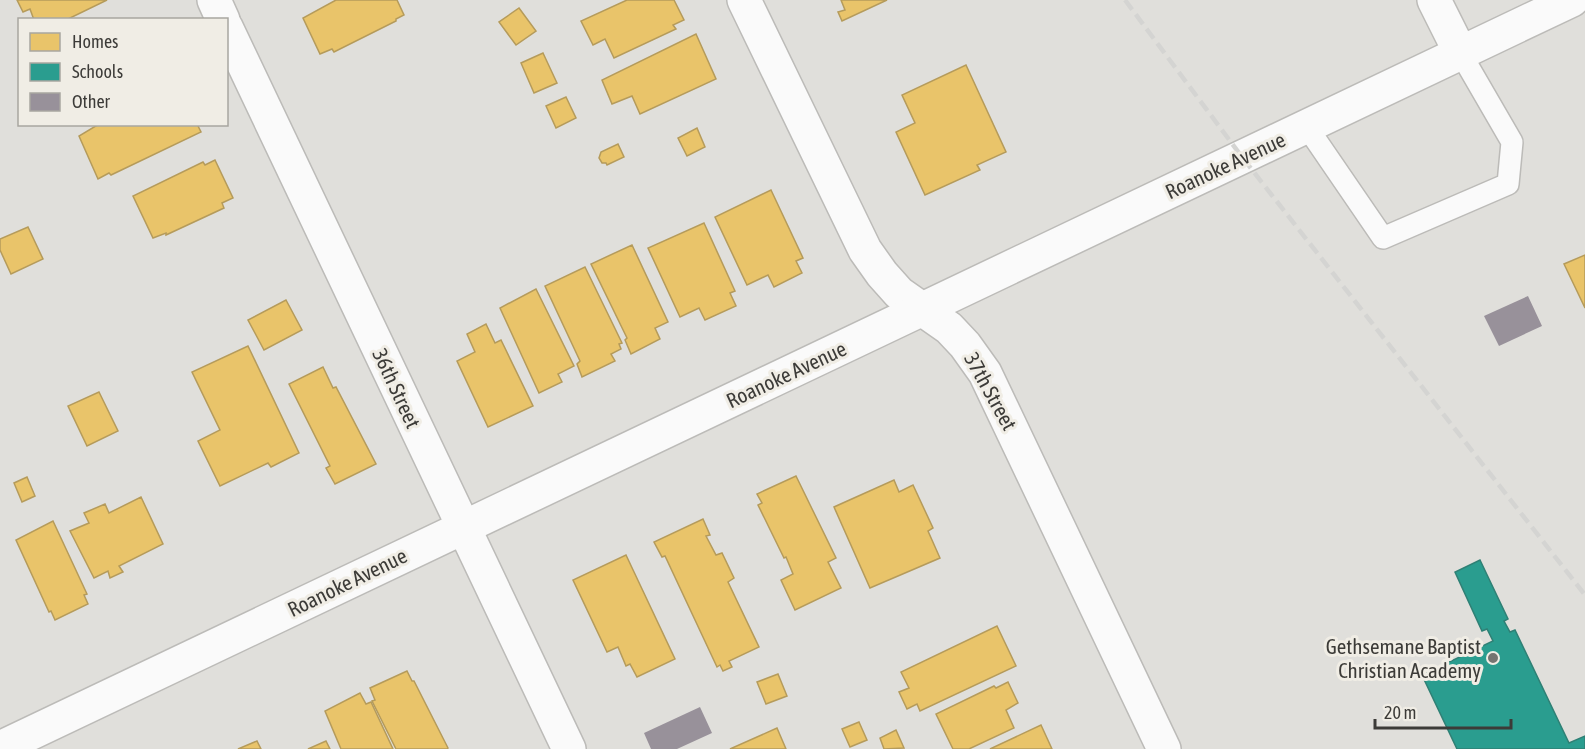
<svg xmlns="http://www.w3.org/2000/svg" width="1585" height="749" viewBox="0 0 1585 749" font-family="'Asap Condensed',sans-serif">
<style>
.homes{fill:#e9c46a;stroke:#b59b5b;stroke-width:1.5}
.schools{fill:#2a9d8f;stroke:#2f8075;stroke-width:1.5}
.building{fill:#98919a}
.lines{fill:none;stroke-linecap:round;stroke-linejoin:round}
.service-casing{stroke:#bcbbb8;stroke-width:24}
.minor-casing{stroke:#bcbbb8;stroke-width:36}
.tertiary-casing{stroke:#bcbbb8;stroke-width:36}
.service{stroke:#fafafa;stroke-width:21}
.minor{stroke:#fafafa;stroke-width:33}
.tertiary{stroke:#fafafa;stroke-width:33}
.rail{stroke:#d4d4d2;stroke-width:4.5;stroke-dasharray:12 6;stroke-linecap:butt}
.poi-dot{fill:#757471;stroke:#f0ede5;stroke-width:2}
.labels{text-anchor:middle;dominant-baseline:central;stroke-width:6;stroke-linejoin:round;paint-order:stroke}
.street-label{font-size:21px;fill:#3c3b38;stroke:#f0ede5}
.poi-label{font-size:21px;fill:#3c3b38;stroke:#f0ede5;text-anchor:end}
</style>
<rect width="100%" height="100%" fill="#e0dfdb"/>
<!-- homes -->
<g class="homes">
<polygon points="17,0 107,0 66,20 34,20 30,9 23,12"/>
<polygon points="336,0 397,0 404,15 396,19 396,21 334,52 332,49 320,54 303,18"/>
<polygon points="627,0 674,0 684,20 673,25 676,29 614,58 605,39 593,45 581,21"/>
<polygon points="841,0 887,0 842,21 838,12 845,10"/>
<polygon points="519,8 536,31 516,45 499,22"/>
<polygon points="696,34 716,79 640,114 632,96 612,104 602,80"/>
<polygon points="543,53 557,83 534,93 521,63"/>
<polygon points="966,65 1006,152 977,165 980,170 925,195 896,132 915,123 902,95"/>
<polygon points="566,97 576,118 556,128 546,106"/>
<polygon points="99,124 197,124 201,132 111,175 109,173 98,179 79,136"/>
<polygon points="697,128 705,147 687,156 678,138"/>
<polygon points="618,144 624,157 607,165 606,163 602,163 599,158 601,152"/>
<polygon points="215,160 233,198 222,203 224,208 166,235 166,233 153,238 133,196 203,162 205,165"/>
<polygon points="771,190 803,258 796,261 802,273 774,287 768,275 747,285 715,217"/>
<polygon points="704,223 735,291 730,293 736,306 705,320 699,308 680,317 648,248"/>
<polygon points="28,227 43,259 11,274 0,250 0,239"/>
<polygon points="632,245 668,322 655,328 660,339 631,354 625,340 627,338 591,264"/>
<polygon points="1585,255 1585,308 1564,264"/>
<polygon points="585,267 622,343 619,344 621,349 611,354 615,361 582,377 577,364 580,361 545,286"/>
<polygon points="536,289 574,366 558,374 562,382 539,393 500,308"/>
<polygon points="286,300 302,330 264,350 248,320"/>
<polygon points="486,324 495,343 501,340 533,406 488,427 457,361 475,352 467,334"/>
<polygon points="248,346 299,453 271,467 268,463 220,486 198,441 220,430 192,372"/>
<polygon points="323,367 333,388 336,387 376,464 335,484 326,468 330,466 289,384"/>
<polygon points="99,392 118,431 87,446 68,406"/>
<polygon points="796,476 836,558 828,562 841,588 795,610 781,580 793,574 786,557 784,558 758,505 762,503 757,494"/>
<polygon points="27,477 35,496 22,502 14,483"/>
<polygon points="894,480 899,492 913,485 933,528 928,531 940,558 870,588 834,507"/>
<polygon points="141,497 163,544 119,566 123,572 110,578 108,571 94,578 70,531 89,523 84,513 105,504 109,513"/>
<polygon points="703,519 710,535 706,536 716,555 722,553 734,578 728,582 759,647 729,661 732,667 723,671 720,665 717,667 665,556 662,557 654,542"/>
<polygon points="53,521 87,594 84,595 88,604 55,620 51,611 49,612 16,540"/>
<polygon points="626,555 675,659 637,677 630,664 626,666 618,647 607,652 573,580"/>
<polygon points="997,626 1016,666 920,711 917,704 907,709 899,692 909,688 901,672"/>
<polygon points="407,671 412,681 414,681 448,748 447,749 396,749 372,701 375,700 370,688"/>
<polygon points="778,674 787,696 766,704 757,682"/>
<polygon points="1008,682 1018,703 1006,710 1014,728 969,749 953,749 936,714 994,686 996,688"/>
<polygon points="360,693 366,704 371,702 393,749 341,749 325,711"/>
<polygon points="859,722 867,740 850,747 842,729"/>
<polygon points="1041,725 1052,749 990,749"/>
<polygon points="777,728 786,749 730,749"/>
<polygon points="896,730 904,748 884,749 880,738"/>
<polygon points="257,741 261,749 238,749"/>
<polygon points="326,741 330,749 308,749"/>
</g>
<!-- schools -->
<polygon class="schools" points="1480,560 1508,619 1504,621 1510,632 1515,630 1569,743 1585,736 1585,749 1457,749 1422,675 1493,641 1487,629 1482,631 1455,572"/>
<!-- building -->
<g class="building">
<polygon points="1528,296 1542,326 1499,346 1484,316"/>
<polygon points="700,707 712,733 677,749 651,749 644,733"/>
</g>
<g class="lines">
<defs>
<polyline id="service" points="1307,127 1383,238 1508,184 1512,142 1461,54"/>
<g id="minor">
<polyline points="214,0 223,20"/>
<polyline points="744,0 865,250 882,274 899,293 949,328 965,345 985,373 1164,749"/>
<polyline points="1434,0 1461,54"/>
<polyline points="226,27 569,749"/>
</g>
<polyline id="tertiary" points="0,748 1572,0"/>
</defs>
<!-- service casing -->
<use href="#service" class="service-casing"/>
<!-- minor casing -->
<use href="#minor" class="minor-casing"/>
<!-- tertiary casing -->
<use href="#tertiary" class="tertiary-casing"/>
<!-- service -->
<use href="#service" class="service"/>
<!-- minor -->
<use href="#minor" class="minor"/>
<!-- tertiary -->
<use href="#tertiary" class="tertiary"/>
<!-- rail -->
<polyline class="rail" points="1125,0 1242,157 1585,595"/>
</g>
<!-- markers -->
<circle class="poi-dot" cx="1493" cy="658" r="6"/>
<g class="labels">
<!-- street labels -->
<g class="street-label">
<text transform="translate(1225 165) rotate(-25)">Roanoke Avenue</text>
<text transform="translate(786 374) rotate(-25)">Roanoke Avenue</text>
<text transform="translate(397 388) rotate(65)">36th Street</text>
<text transform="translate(991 391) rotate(61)">37th Street</text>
<text transform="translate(347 582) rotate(-26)">Roanoke Avenue</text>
</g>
<!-- poi labels -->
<g class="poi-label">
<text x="1481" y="646">Gethsemane Baptist<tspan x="1481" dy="24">Christian Academy</tspan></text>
</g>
</g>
<!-- legend -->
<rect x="18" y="18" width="210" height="108" fill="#f0ede5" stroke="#a8a6a0" stroke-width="1.5"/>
<rect x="30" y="33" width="30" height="18" fill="#e9c46a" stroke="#a8a6a0" stroke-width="1.5"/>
<text x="72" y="48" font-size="18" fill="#3c3b38">Homes</text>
<rect x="30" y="63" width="30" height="18" fill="#2a9d8f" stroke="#a8a6a0" stroke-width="1.5"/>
<text x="72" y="78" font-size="18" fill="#3c3b38">Schools</text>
<rect x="30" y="93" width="30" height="18" fill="#98919a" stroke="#a8a6a0" stroke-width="1.5"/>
<text x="72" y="108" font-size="18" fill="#3c3b38">Other</text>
<!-- scale -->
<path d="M1375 719v9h136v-9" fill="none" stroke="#3c3b38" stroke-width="3"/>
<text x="1384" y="719" font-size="18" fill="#3c3b38" stroke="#f0ede5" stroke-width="4.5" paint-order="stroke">20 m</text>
</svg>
